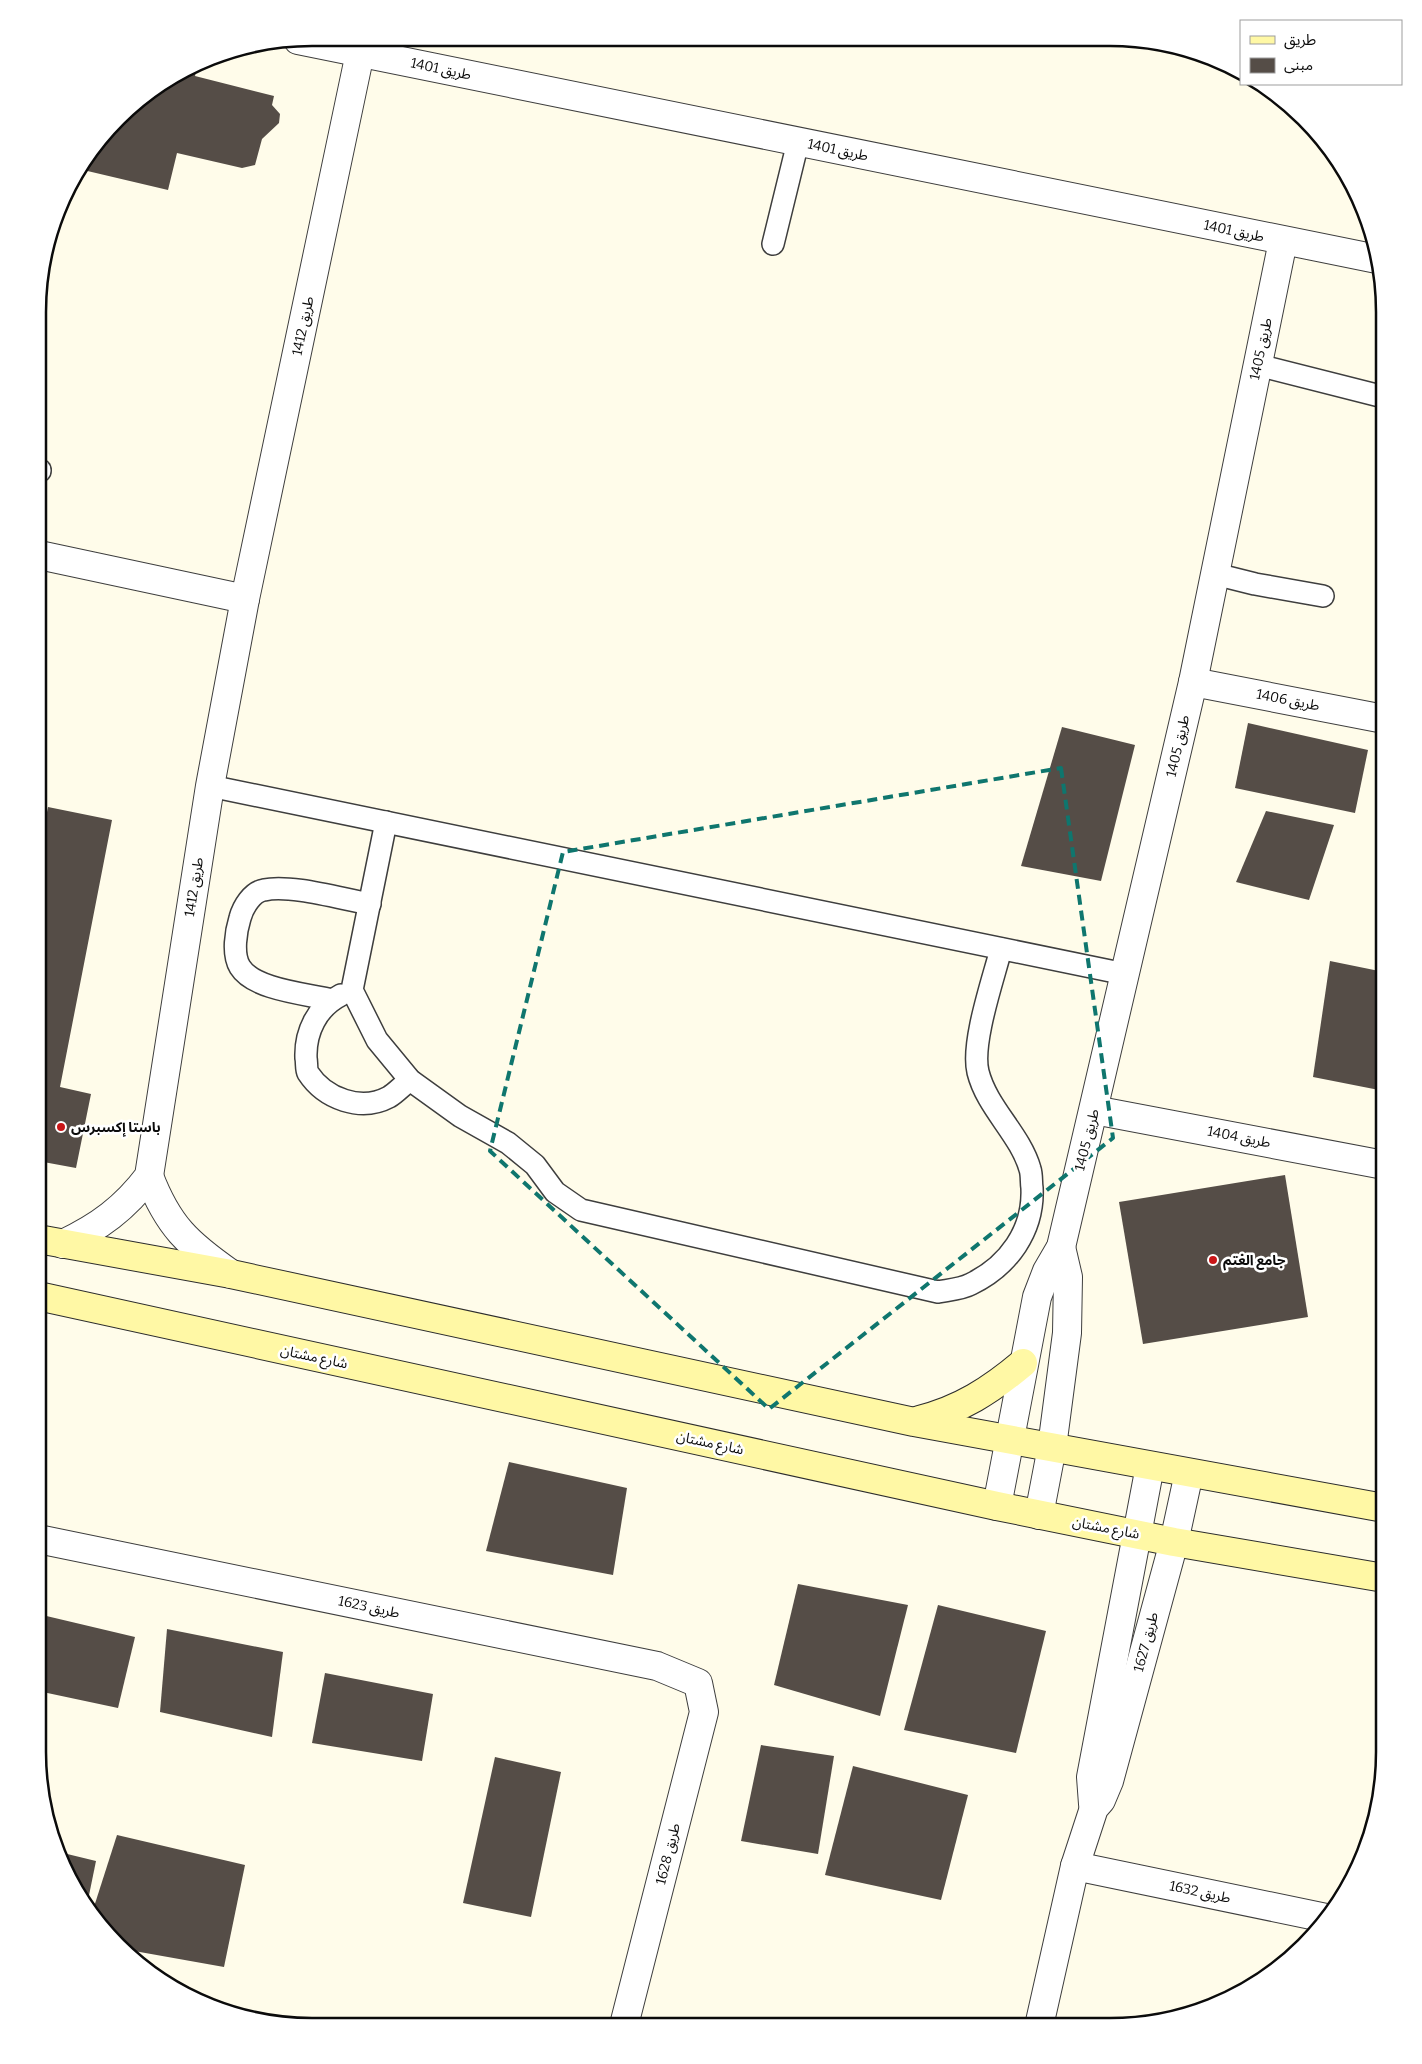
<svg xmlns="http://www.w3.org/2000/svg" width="1422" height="2064" viewBox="0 0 1422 2064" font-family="Bitter,'Noto Sans Arabic',serif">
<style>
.building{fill:#554d47}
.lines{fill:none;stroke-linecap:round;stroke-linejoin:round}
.lane-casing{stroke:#3e3e3e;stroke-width:24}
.street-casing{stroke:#3e3e3e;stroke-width:30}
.secondary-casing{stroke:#2d2d2d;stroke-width:30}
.lane{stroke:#fff;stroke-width:21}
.street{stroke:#fff;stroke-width:28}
.secondary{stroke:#fff8a5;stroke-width:28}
.marked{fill:none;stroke:#0f766e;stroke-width:4;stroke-dasharray:10 6;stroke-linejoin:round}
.poi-dot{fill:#c91618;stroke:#fff;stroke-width:2}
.labels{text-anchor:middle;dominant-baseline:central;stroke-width:5;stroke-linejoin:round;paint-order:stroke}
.street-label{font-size:14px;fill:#0b0b0b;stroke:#fff}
.poi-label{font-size:14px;font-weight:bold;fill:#0b0b0b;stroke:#fff;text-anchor:start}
.rim{fill:none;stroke:#0b0b0b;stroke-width:2.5}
</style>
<rect width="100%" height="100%" fill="#fffcea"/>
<!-- building -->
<g class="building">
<polygon points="197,67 195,76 274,96 272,105 280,114 279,123 262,139 255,165 242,168 177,153 168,190 79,169 131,105"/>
<polygon points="1248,723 1368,750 1355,813 1235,788"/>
<polygon points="1062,727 1135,745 1101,881 1021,866"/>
<polygon points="48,807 112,820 60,1087 91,1094 76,1168 38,1161 39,853"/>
<polygon points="1266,811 1334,825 1309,900 1236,882"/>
<polygon points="1330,961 1384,972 1384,1091 1313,1077"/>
<polygon points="1285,1175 1308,1317 1143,1344 1119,1202"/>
<polygon points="509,1462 627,1488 613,1575 486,1551"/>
<polygon points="798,1584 908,1605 880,1716 774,1685"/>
<polygon points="938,1605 1046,1631 1016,1753 904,1730"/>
<polygon points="38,1614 135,1637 118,1708 38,1691"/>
<polygon points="167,1629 283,1652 272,1737 160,1712"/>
<polygon points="325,1673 433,1694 422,1761 312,1743"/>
<polygon points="761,1745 834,1756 818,1854 741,1841"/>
<polygon points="495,1757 561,1772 531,1917 463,1903"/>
<polygon points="853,1766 968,1795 941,1900 825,1875"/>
<polygon points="117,1835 245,1865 224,1967 123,1949 105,1933 92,1913"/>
<polygon points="59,1852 96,1861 87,1905 66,1873"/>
</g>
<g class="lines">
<defs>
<g id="lane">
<polyline points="773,244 798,142"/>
<polyline points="1258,365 1384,397"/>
<polyline points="40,471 40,470"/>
<polyline points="1215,574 1255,584 1323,596"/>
<polyline points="210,786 1125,974"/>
<path d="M 386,822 L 352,990 L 377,1040 L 410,1080 L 460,1116 L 508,1143 L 535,1165 L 555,1192 L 581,1210 L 938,1292 C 948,1290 962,1289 971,1284 C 1008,1266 1034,1231 1032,1188 C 1031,1182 1032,1175 1030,1169 C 1020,1134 987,1108 978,1072 C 971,1043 993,980 1001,949"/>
<path d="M 341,995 C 317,1007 305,1032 306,1058 C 307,1063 306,1069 308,1073 C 325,1099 361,1112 389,1097 C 396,1093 403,1085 410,1080"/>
<path d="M 332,1000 C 308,994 254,990 240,967 C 232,954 236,931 240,918 C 243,907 252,892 264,890 C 290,884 341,899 370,904"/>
</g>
<g id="street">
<polyline points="298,40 1377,259"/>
<polyline points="39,555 245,599"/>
<polyline points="1193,682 1384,719"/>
<polyline points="1094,1110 1384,1165"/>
<path d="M 149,1176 C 168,1226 188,1244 231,1274"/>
<path d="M 63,1244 C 99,1227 125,1208 149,1176 L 210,786 L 245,599 L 360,53"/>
<polyline points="997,1506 1037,1297 1047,1271 1061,1247 1193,682 1283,241"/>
<polyline points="1039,1515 1052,1447 1067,1333 1068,1277 1061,1247"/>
<polyline points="38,1539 657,1666 698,1683 704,1712 624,2025"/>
<polyline points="1093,1804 1091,1777 1150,1466"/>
<polyline points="1075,1866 1326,1918"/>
<polyline points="1039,2026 1075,1866 1094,1808 1101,1800 1109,1781 1174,1542 1189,1473"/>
</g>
<g id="secondary">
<polyline points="38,1239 231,1274 914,1422 1384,1508"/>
<polyline points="38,1296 997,1506 1174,1542 1384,1578"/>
<path d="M 919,1420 C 960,1410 991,1390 1023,1363"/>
</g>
</defs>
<!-- lane casing -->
<use href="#lane" class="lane-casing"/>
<!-- street casing -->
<use href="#street" class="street-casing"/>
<!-- secondary casing -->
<use href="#secondary" class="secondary-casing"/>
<!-- lane -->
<use href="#lane" class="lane"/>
<!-- street -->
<use href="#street" class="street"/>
<!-- secondary -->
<use href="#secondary" class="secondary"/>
</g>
<!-- marked area -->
<path class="marked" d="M 1061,768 L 1113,1138 L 769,1409 L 490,1151 L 563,852 Z"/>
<!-- markers -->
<g class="poi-dot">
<circle cx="61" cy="1127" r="5"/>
<circle cx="1213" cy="1260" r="5"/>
</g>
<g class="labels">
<!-- street labels -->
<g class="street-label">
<text transform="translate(441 69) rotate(12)">طريق 1401</text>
<text transform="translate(838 150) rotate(12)">طريق 1401</text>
<text transform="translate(1234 231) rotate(12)">طريق 1401</text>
<text transform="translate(303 326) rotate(-78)">طريق 1412</text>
<text transform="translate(1261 349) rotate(-78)">طريق 1405</text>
<text transform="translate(1288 700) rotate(11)">طريق 1406</text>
<text transform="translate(1178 746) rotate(-77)">طريق 1405</text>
<text transform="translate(194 887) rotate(-81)">طريق 1412</text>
<text transform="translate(1239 1137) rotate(11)">طريق 1404</text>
<text transform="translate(1087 1140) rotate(-76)">طريق 1405</text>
<text transform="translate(314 1357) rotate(12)">شارع مشتان</text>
<text transform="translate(710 1443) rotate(12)">شارع مشتان</text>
<text transform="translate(1106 1528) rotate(11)">شارع مشتان</text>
<text transform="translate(369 1607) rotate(12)">طريق 1623</text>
<text transform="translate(1146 1642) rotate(-75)">طريق 1627</text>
<text transform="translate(668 1854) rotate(-76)">طريق 1628</text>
<text transform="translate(1200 1892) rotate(12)">طريق 1632</text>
</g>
<!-- poi labels -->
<g class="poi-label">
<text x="71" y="1127">باستا إكسبرس</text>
<text x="1223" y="1260">جامع الغتم</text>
</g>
</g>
<!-- crop -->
<path d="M0 0H1422V2064H0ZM312 46H1110A266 266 0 0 1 1376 312V1752A266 266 0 0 1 1110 2018H312A266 266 0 0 1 46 1752V312A266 266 0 0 1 312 46Z" fill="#fff" fill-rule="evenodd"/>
<path class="rim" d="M312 46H1110A266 266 0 0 1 1376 312V1752A266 266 0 0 1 1110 2018H312A266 266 0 0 1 46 1752V312A266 266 0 0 1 312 46Z"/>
<!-- legend -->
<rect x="1240" y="20" width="162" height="65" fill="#ffffff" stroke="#9d9d9d"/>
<rect x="1250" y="36" width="25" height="8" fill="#fff8a5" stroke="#9d9d9d"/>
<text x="1284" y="45" font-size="15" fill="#0b0b0b">طريق</text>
<rect x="1250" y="58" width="25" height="15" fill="#554d47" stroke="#9d9d9d"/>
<text x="1284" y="70" font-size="15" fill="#0b0b0b">مبنى</text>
</svg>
